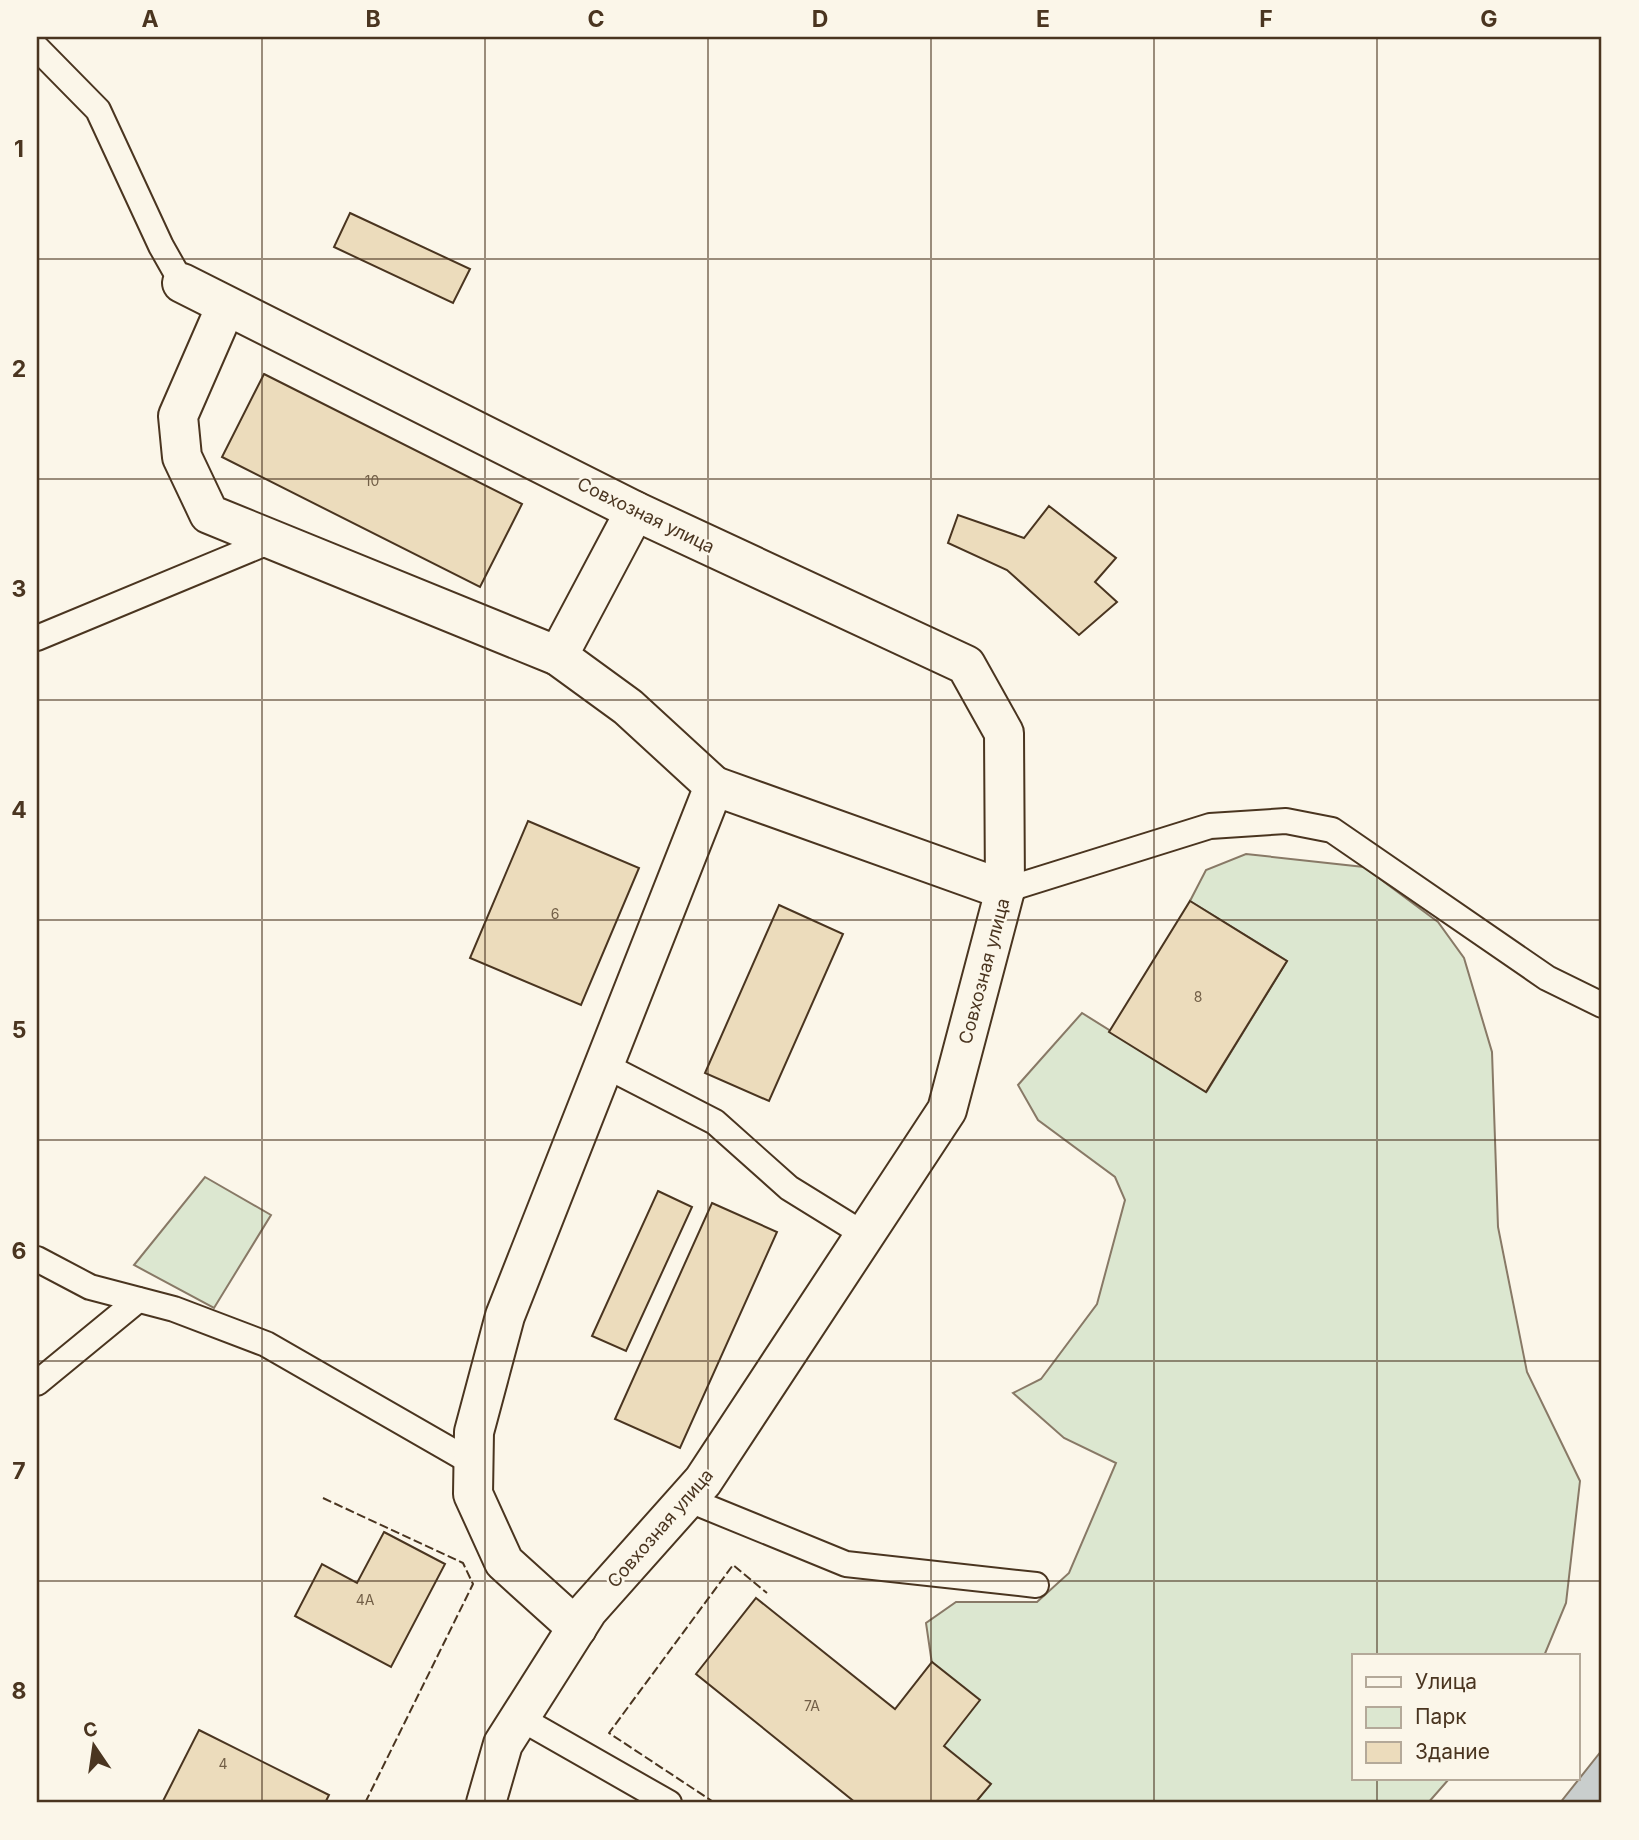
<svg xmlns="http://www.w3.org/2000/svg" width="1639" height="1840" viewBox="0 0 1639 1840" font-family="Inter,sans-serif">
<style>
.green{fill:#dce7d0;stroke:#887966;stroke-width:2}
.water{fill:#c9cecd;stroke:#887966;stroke-width:2}
.building{fill:#ecdcbc;stroke:#4a3520;stroke-width:2}
.lines{fill:none;stroke-linecap:round;stroke-linejoin:round}
.service-casing{stroke:#4a3520;stroke-width:28}
.minor-casing{stroke:#4a3520;stroke-width:42}
.service{stroke:#fbf6e9;stroke-width:24}
.minor{stroke:#fbf6e9;stroke-width:38}
.fence{stroke:#4a3520;stroke-width:2;stroke-dasharray:9 3.5;stroke-linecap:butt}
.grid{fill:none;stroke:#4a3520;stroke-width:2;stroke-opacity:0.55}
.labels{text-anchor:middle;dominant-baseline:central;stroke-width:5;stroke-linejoin:round;paint-order:stroke}
.number-label{font-size:14px;fill:#725f47}
.street-label{font-size:18px;fill:#4a3520;stroke:#fbf6e9}
.neatline{fill:none;stroke:#4a3520;stroke-width:2.5}
.grid-label{font-size:23px;text-anchor:middle;font-weight:bold;fill:#4a3520}
</style>
<rect width="100%" height="100%" fill="#fbf6e9"/>
<!-- green -->
<g class="green">
<polygon points="1246,854 1364,867 1438,922 1464,958 1492,1052 1498,1227 1527,1372 1580,1481 1566,1603 1544,1656 1354,1656 1354,1779 1449,1779 1428,1803 975,1803 985,1790 944,1746 926,1623 956,1602 1037,1602 1069,1573 1116,1463 1064,1438 1013,1393 1041,1379 1097,1304 1125,1200 1115,1177 1038,1120 1018,1085 1082,1013 1207,1091 1287,961 1190,901 1206,870"/>
<polygon points="205,1177 271,1215 214,1308 134,1265"/>
</g>
<!-- water -->
<polygon class="water" points="1602,1750 1602,1803 1560,1803"/>
<!-- building -->
<g class="building">
<polygon points="350,213 470,269 453,303 334,247"/>
<polygon points="264,374 522,504 480,587 222,457"/>
<polygon points="1049,506 1116,558 1095,582 1117,602 1079,635 1007,570 948,543 958,515 1024,538"/>
<polygon points="528,821 639,868 581,1005 470,958"/>
<polygon points="1190,901 1287,961 1206,1092 1109,1032"/>
<polygon points="779,905 843,934 769,1101 705,1073"/>
<polygon points="658,1191 692,1207 626,1351 592,1336"/>
<polygon points="712,1203 777,1232 680,1448 615,1419"/>
<polygon points="384,1532 445,1564 391,1667 295,1616 322,1564 357,1583"/>
<polygon points="756,1598 895,1709 932,1662 980,1700 944,1746 991,1784 975,1803 856,1803 696,1674"/>
<polygon points="199,1730 329,1795 325,1803 162,1803"/>
</g>
<g class="lines">
<defs>
<g id="service">
<polyline points="37,48 98,110 161,246 182,283"/>
<polyline points="37,638 273,540"/>
<polyline points="1005,890 1210,826 1286,821 1332,830 1547,978 1602,1005"/>
<polyline points="606,1066 715,1122 789,1188 865,1235"/>
<polyline points="37,1259 90,1287 174,1309 266,1344 473,1463"/>
<polyline points="37,1383 138,1300"/>
<polyline points="687,1499 846,1564 1036,1585"/>
<polyline points="520,1718 669,1803"/>
</g>
<g id="minor">
<polyline points="182,283 635,511 966,665 1004,733 1005,890 947,1110 703,1481 588,1610 503,1744 486,1803"/>
<polyline points="226,306 178,416 182,457 209,514 558,656"/>
<polyline points="714,786 1005,890"/>
<polyline points="577,1628 504,1562 473,1494 474,1432 505,1316 714,786 628,707 558,656 635,511"/>
</g>
</defs>
<!-- service casing -->
<use href="#service" class="service-casing"/>
<!-- minor casing -->
<use href="#minor" class="minor-casing"/>
<!-- service -->
<use href="#service" class="service"/>
<!-- minor -->
<use href="#minor" class="minor"/>
<!-- fence -->
<g class="fence">
<polyline points="323,1498 463,1563 473,1584 365,1803"/>
<polyline points="715,1803 609,1733 733,1565 767,1593"/>
</g>
</g>
<!-- grid -->
<path class="grid" d="M 262,37 L 262,1803M 485,37 L 485,1803M 708,37 L 708,1803M 931,37 L 931,1803M 1154,37 L 1154,1803M 1377,37 L 1377,1656M 37,259 L 1602,259M 37,479 L 1602,479M 37,700 L 1602,700M 37,920 L 1602,920M 37,1140 L 1602,1140M 37,1361 L 1602,1361M 37,1581 L 1602,1581M 1377,1779 L 1377,1803"/>
<g class="labels">
<!-- number labels -->
<g class="number-label">
<text x="372" y="480">10</text>
<text x="555" y="913">6</text>
<text x="1198" y="996">8</text>
<text x="365" y="1599">4А</text>
<text x="812" y="1705">7А</text>
<text x="223" y="1763">4</text>
</g>
<!-- street labels -->
<g class="street-label">
<text transform="translate(646 515) rotate(26)">Совхозная улица</text>
<text transform="translate(984 971) rotate(-75)">Совхозная улица</text>
<text transform="translate(660 1528) rotate(-49)">Совхозная улица</text>
</g>
</g>
<!-- border -->
<rect width="1639" height="1840" fill="none" stroke="#fbf6e9" stroke-width="77"/>
<!-- legend -->
<rect x="1352" y="1654" width="228" height="126" fill="#fbf6e9" stroke="#b4a999" stroke-width="2"/>
<rect x="1366" y="1677" width="35" height="10" fill="#fbf6e9" stroke="#b4a999" stroke-width="2"/>
<text x="1415" y="1689" font-size="21" fill="#4a3520">Улица</text>
<rect x="1366" y="1707" width="35" height="21" fill="#dce7d0" stroke="#b4a999" stroke-width="2"/>
<text x="1415" y="1724" font-size="21" fill="#4a3520">Парк</text>
<rect x="1366" y="1742" width="35" height="21" fill="#ecdcbc" stroke="#b4a999" stroke-width="2"/>
<text x="1415" y="1759" font-size="21" fill="#4a3520">Здание</text>
<!-- north arrow -->
<g transform="translate(94 1746) rotate(347)" stroke="#fbf6e9" stroke-width="5" paint-order="stroke">
<path d="M0-5L12 26L0 18L-12 26Z" fill="#4a3520"/>
<text y="-10" font-size="19" font-weight="bold" text-anchor="middle" fill="#4a3520">С</text>
</g>
<rect x="38" y="38" width="1562" height="1763" class="neatline"/>
<g class="grid-label">
<text x="150" y="27">A</text>
<text x="373" y="27">B</text>
<text x="596" y="27">C</text>
<text x="820" y="27">D</text>
<text x="1043" y="27">E</text>
<text x="1266" y="27">F</text>
<text x="1489" y="27">G</text>
<text x="19" y="157">1</text>
<text x="19" y="377">2</text>
<text x="19" y="597">3</text>
<text x="19" y="818">4</text>
<text x="19" y="1038">5</text>
<text x="19" y="1259">6</text>
<text x="19" y="1479">7</text>
<text x="19" y="1699">8</text>
</g>
</svg>
